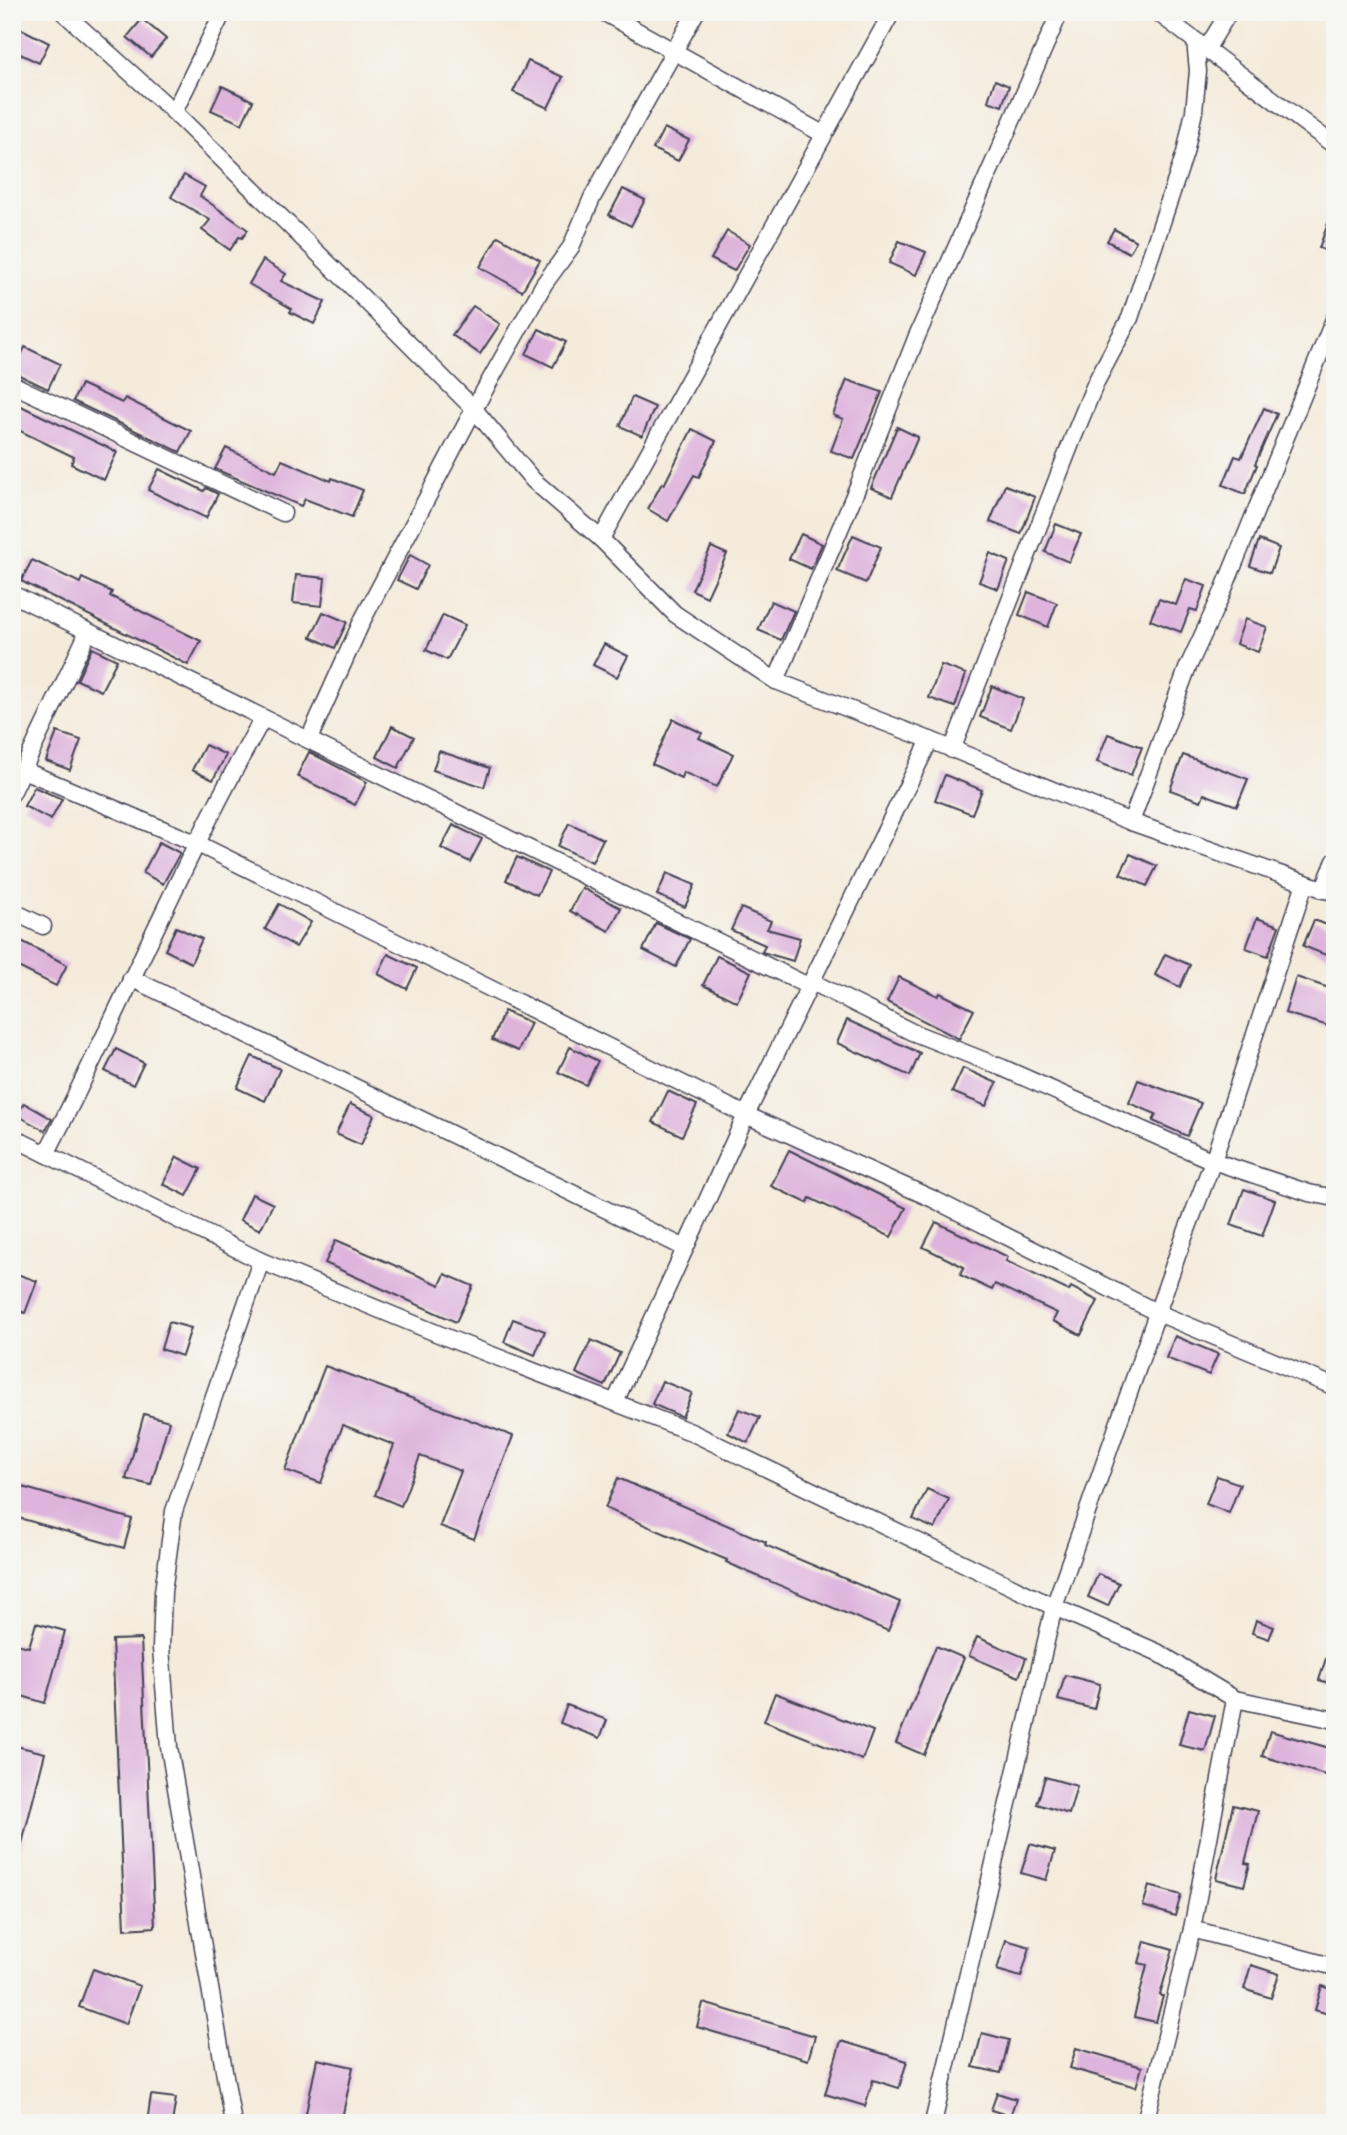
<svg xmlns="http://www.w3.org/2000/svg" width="1347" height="2135" viewBox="0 0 1347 2135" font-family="'Playpen Sans',sans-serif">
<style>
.building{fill:#deb4dd}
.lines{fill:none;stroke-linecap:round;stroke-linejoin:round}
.street-casing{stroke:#424053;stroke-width:19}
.street{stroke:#fff;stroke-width:16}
</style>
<rect width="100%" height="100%" fill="#f6f6f2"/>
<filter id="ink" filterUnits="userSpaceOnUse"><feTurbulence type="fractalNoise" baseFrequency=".0143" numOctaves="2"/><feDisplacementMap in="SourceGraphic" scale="14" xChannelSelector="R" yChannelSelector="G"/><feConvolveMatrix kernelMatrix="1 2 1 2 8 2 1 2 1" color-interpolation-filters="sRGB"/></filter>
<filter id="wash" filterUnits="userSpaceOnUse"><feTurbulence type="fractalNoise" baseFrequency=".00686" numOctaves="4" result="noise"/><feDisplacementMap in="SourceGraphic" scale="28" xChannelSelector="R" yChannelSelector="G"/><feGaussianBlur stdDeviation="1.57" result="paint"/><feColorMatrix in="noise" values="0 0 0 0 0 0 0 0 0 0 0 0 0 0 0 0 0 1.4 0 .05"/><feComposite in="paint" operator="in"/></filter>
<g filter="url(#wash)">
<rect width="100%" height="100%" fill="#f4ebdb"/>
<g id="blocks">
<!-- building -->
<g class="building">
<polygon points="142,19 166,39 151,57 127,37"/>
<polygon points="12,24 49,43 39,63 12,50"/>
<polygon points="528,61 563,77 548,108 513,92"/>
<polygon points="995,80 1009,86 1002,106 988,101"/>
<polygon points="222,86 253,101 242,124 211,110"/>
<polygon points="664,128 689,140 678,161 653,149"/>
<polygon points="184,175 205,187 200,196 248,230 242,238 239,237 230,250 202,230 210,220 171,197"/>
<polygon points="623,189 645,200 631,226 609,215"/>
<polygon points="1333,210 1335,210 1335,254 1319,248"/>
<polygon points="1114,229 1136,241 1129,253 1107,241"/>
<polygon points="727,231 750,244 734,271 711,259"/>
<polygon points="498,236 540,260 522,291 480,267"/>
<polygon points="899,241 926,252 916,275 889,263"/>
<polygon points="263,260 286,274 281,281 325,302 314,324 290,312 292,309 249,284"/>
<polygon points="473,306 500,324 480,354 452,335"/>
<polygon points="539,329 566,342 553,367 526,354"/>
<polygon points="25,347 60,364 48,389 13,372"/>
<polygon points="847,380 882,392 854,459 831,451 843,419 833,415"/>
<polygon points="81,384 122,403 125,398 191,431 180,452 73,401"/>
<polygon points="632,397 655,407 642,436 620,426"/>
<polygon points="21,406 117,452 104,480 71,464 74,457 12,427"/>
<polygon points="1264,408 1277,414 1255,464 1257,465 1245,494 1223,485 1235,456 1241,458"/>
<polygon points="897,427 918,437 892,497 871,488"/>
<polygon points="692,429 716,441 699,477 694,475 668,521 648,509 662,483 664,485"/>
<polygon points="226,448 276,472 282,460 331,481 332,478 363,490 352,517 305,499 301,506 215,469"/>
<polygon points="159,469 204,491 206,488 218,494 206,518 148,490"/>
<polygon points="1005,485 1035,497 1021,534 990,522"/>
<polygon points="1056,524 1081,534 1069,562 1045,552"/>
<polygon points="801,534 822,544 811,569 789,559"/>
<polygon points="853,535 881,547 866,583 837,571"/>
<polygon points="1259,540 1279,548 1270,573 1250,566"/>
<polygon points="711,547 727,554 707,597 692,590"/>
<polygon points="990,553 1009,561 998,589 979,582"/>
<polygon points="410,555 428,565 416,589 397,580"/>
<polygon points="32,560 80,583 82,578 112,592 110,596 201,641 188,665 21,581"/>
<polygon points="296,575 325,578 322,606 293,603"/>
<polygon points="1186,579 1206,586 1197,611 1190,609 1181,632 1150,620 1159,599 1176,605"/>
<polygon points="1028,592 1057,603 1048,627 1019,615"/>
<polygon points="771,601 794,611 781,640 758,630"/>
<polygon points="323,612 347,622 335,648 311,637"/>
<polygon points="443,615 465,625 447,660 426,650"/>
<polygon points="1245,619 1267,627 1258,652 1236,644"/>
<polygon points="604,644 628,656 617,677 593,665"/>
<polygon points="92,648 117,660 101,691 77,680"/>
<polygon points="941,665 966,674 955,707 929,698"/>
<polygon points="992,686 1023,699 1011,729 980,717"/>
<polygon points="673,719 702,733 699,738 733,754 717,787 683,772 681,778 652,764"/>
<polygon points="392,726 414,737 398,768 377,757"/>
<polygon points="57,732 81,740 70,770 46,761"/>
<polygon points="1108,734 1142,747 1131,775 1097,762"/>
<polygon points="205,745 226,755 213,780 192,770"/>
<polygon points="439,751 490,768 484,787 433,770"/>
<polygon points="309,752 367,782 355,805 297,776"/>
<polygon points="1183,755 1248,779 1237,806 1204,794 1201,801 1170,790"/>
<polygon points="945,775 982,790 972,814 935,800"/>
<polygon points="34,787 62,799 51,820 24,806"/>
<polygon points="569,823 603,839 592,862 558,846"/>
<polygon points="453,825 482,839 470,862 441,848"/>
<polygon points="159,842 180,853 163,884 143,873"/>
<polygon points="1130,854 1157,866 1147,886 1120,874"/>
<polygon points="517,857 549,872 537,895 506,880"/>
<polygon points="667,873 695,885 685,907 657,895"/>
<polygon points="582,888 621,908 609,931 570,911"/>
<polygon points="279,904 311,922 296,947 265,929"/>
<polygon points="741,908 771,921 767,929 800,938 793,961 762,952 765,945 731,930"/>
<polygon points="1257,918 1279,926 1268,956 1246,948"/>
<polygon points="1314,920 1335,928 1335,947 1331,957 1303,946"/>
<polygon points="656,923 690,939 676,967 643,950"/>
<polygon points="176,927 202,939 191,963 165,950"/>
<polygon points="12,936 67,965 56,986 12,964"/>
<polygon points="388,954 417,968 407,989 378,974"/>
<polygon points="1165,954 1190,965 1180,987 1155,975"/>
<polygon points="717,956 751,972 737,1002 703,985"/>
<polygon points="899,977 938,996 940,993 974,1010 959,1039 887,1002"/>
<polygon points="1296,977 1335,990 1335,1028 1285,1013"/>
<polygon points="504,1011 531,1023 518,1051 492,1040"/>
<polygon points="847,1020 920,1053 910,1076 837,1043"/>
<polygon points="570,1047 598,1061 586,1085 558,1072"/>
<polygon points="116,1049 144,1063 133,1085 105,1071"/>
<polygon points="252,1056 280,1069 265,1101 237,1088"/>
<polygon points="963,1068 997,1083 986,1106 952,1092"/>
<polygon points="1138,1080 1201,1103 1187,1136 1153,1121 1156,1114 1129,1103"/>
<polygon points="668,1091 697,1105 682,1136 653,1122"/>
<polygon points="24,1103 52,1119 45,1131 17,1115"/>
<polygon points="350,1104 374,1115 361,1145 336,1134"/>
<polygon points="789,1150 906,1208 891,1237 810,1198 807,1203 771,1186"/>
<polygon points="177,1157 201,1169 187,1196 163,1184"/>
<polygon points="1244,1189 1275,1200 1262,1236 1231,1225"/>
<polygon points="252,1194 273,1204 260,1230 240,1220"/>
<polygon points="936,1222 1008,1257 1006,1261 1069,1291 1071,1287 1098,1301 1081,1335 1053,1321 1057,1313 995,1284 992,1290 960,1275 964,1267 923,1247"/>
<polygon points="336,1240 440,1285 445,1274 473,1286 456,1322 325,1263"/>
<polygon points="17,1274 37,1281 25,1313 12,1308 12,1288"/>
<polygon points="513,1319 545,1331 535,1355 504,1342"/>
<polygon points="169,1322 191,1328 182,1356 161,1349"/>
<polygon points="1175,1336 1218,1354 1209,1375 1166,1358"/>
<polygon points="591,1340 620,1353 605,1386 576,1373"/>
<polygon points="325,1366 513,1436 474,1539 440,1526 461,1471 420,1456 401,1506 375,1495 394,1445 343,1425 321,1483 285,1470"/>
<polygon points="662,1381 692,1393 682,1417 652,1404"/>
<polygon points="739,1409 760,1417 748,1443 728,1433"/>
<polygon points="144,1414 169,1421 151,1485 126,1479"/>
<polygon points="1217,1476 1240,1484 1229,1513 1206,1504"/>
<polygon points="618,1478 766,1542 765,1545 900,1602 888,1631 748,1572 726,1562 727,1560 605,1508"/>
<polygon points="12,1484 132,1519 124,1548 12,1516"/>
<polygon points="927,1489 949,1499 935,1529 913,1519"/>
<polygon points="1098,1574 1119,1583 1108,1606 1088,1597"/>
<polygon points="1256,1620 1274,1627 1269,1639 1252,1633"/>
<polygon points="36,1623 65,1631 45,1703 12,1693 12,1643 29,1647"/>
<polygon points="977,1637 1026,1658 1019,1677 969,1656"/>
<polygon points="141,1639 155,1927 125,1929 112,1640"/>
<polygon points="1332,1640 1335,1640 1335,1685 1319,1680"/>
<polygon points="936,1646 964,1658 924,1755 896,1743"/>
<polygon points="1065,1675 1100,1684 1094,1709 1058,1700"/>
<polygon points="775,1693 873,1731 862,1760 764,1721"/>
<polygon points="567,1705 607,1720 600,1738 560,1723"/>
<polygon points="1189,1709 1215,1716 1205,1751 1179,1745"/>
<polygon points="1270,1731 1333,1749 1325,1775 1262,1756"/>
<polygon points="12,1745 45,1753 17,1863 12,1863"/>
<polygon points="1045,1777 1077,1786 1069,1814 1037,1804"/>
<polygon points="1233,1805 1258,1811 1245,1863 1250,1864 1244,1886 1216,1879"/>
<polygon points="1030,1844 1055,1851 1046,1880 1021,1873"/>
<polygon points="1149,1886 1181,1895 1175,1916 1143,1906"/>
<polygon points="1006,1940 1030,1947 1021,1977 997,1970"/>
<polygon points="1145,1941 1173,1949 1160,1995 1163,1996 1156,2022 1134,2017 1147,1965 1139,1963"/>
<polygon points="1251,1965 1279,1974 1271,1998 1244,1989"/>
<polygon points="93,1969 140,1986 126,2024 79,2007"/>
<polygon points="1322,1986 1335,1990 1335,2016 1315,2010"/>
<polygon points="703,2003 815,2036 808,2060 697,2027"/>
<polygon points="982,2033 1009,2040 1001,2073 973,2067"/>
<polygon points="841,2041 907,2061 899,2088 873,2080 865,2106 825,2094"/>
<polygon points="1076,2048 1142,2067 1136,2087 1070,2068"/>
<polygon points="317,2059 353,2067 341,2123 304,2123"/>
<polygon points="997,2093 1016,2099 1010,2116 991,2110"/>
<polygon points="151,2095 176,2098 172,2123 147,2123"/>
</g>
</g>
</g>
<g filter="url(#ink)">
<use href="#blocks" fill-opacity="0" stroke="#424053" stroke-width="2"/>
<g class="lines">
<defs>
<g id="street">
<polyline points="63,12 174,112 343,278 474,409 533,480 601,539 675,614 776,681 930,740"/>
<polyline points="603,12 823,134"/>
<polyline points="1157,12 1335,146"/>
<polyline points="1207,48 1229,12"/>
<polyline points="174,112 223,12"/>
<polyline points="12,384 283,513"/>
<polyline points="601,539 892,12"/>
<polyline points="12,594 810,987"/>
<polyline points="776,681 858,486 917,336 1060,12"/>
<polyline points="309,739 363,619 474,409 544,284 571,247 592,198 696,12"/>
<polyline points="952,750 1073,438 1096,382 1130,318 1185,153 1194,111 1198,71 1195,40"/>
<polyline points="23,770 198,844 746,1115 933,1199 1158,1313 1335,1387"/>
<polyline points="12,793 88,632"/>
<polyline points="1131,822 1187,669 1221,596 1335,317"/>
<polyline points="1305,883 1335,893"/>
<polyline points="1323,890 1335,861"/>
<polyline points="12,911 43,926"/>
<polyline points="131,978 685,1248"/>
<polyline points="812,982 912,1032 1003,1068 1213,1161 1309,1193 1335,1198"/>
<polyline points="12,1137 261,1261 458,1342 691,1432 1054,1607 1157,1652 1235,1699 1335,1720"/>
<path d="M 46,1154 C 121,1010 183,859 263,718"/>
<polyline points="615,1402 746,1115 930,740 1131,822 1305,883 1213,1161 1177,1256 1054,1607 933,2123"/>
<polyline points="1192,1929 1335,1967"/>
<polyline points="233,2123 169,1747 161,1648 163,1592 174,1511 261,1261"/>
<polyline points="1145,2123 1192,1929 1235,1699"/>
</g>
</defs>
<!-- street casing -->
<use href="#street" class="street-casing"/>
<!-- street -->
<use href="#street" class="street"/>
</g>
</g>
<!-- margin -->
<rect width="1347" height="2135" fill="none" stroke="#f6f6f2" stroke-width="42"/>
</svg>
